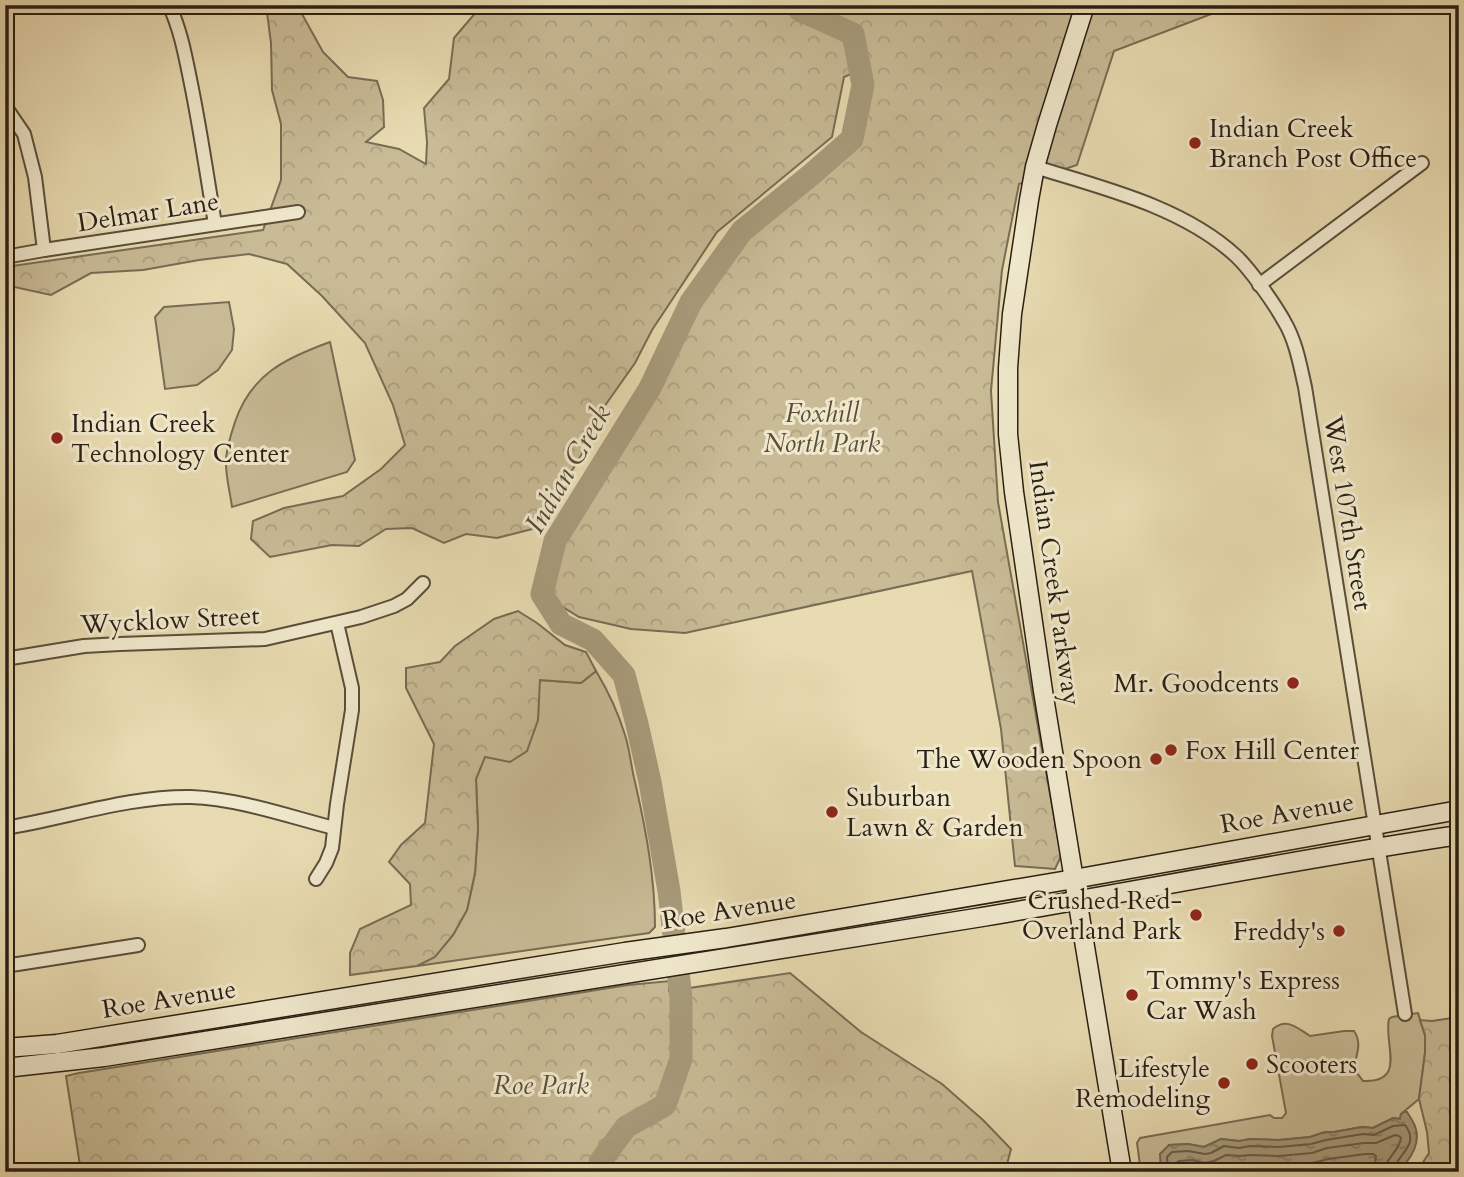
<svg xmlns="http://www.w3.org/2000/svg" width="1464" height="1177" viewBox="0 0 1464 1177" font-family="Cardo,serif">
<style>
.green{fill:#c8bb96;stroke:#786d54;stroke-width:2}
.forest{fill:url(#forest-crowns);stroke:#786d54;stroke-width:2}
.water{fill:url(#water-ripples);stroke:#756951;stroke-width:2}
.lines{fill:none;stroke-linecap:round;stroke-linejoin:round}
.shore{stroke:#685d47;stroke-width:2}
.stream{stroke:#756951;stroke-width:3.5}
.river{stroke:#a79b7b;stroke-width:23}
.street-casing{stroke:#594e3a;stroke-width:16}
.secondary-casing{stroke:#291f13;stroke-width:21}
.street{stroke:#f0e8cc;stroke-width:12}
.secondary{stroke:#f0e8cc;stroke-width:18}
.poi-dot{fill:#8f2418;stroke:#f0e8cc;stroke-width:2.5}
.labels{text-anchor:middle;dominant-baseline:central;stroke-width:6;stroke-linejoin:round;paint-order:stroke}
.poi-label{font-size:26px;fill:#291f13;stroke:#f0e8cc;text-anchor:start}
.street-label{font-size:26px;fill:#291f13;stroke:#f0e8cc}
.park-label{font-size:26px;font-style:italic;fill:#594e3a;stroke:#f0e8cc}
.water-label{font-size:28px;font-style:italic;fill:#554a37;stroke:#f0e8cc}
</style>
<defs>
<pattern id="forest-crowns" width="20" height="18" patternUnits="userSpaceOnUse" patternTransform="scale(1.75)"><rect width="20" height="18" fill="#c8bb96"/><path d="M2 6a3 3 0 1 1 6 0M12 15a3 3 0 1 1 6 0" fill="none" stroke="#aca080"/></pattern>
<pattern id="water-ripples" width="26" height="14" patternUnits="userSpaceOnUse" patternTransform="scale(1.75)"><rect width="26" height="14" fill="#a79b7b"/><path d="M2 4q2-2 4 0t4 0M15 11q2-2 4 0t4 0" fill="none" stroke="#887e64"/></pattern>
</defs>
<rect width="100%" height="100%" fill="#e8dbb1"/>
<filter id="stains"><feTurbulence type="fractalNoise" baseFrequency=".00286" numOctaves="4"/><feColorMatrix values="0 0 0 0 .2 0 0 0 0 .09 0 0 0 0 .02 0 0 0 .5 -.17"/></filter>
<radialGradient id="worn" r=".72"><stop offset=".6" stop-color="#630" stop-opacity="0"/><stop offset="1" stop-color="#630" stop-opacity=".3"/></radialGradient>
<!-- green -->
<g class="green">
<polygon points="229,302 234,329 232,350 218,370 197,385 165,389 155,317 164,307"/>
<path d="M 330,342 L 355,460 L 347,472 L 232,507 C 230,492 225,474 226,459 C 227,446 231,434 235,422 C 251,374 286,358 330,342 Z"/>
<path d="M 596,671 C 608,691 618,712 625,735 C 630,750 631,767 635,782 C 646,830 655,878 655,927 L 649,933 L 417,966 L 435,956 L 453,935 L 467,910 L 475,873 L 478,829 L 476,779 L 485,756 L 538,720 L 539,680 L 581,683 Z"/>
<path d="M 1418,1013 L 1425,1035 L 1425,1053 L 1419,1099 L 1401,1114 L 1400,1119 L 1393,1118 L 1373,1128 L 1362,1127 L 1334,1132 L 1325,1132 L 1310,1137 L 1279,1140 L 1250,1139 L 1239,1141 L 1221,1139 L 1204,1147 L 1188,1144 L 1169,1145 L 1160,1165 L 1161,1172 L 1141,1172 L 1137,1143 L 1140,1138 L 1270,1115 L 1274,1118 L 1282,1118 L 1286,1113 L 1272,1036 L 1273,1029 C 1287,1017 1297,1028 1310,1036 L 1344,1031 L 1354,1031 C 1365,1047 1351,1061 1356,1071 C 1358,1075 1361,1078 1363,1081 C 1408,1083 1383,1043 1389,1019 L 1392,1017 Z"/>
</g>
<!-- forest -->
<g class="forest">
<polygon points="266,5 297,5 323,52 348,77 377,81 383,100 384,127 366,142 399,149 426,164 427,142 424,108 449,79 454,38 477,11 484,5 1235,5 1114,51 1077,165 1019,184 1002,270 991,391 998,502 1061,856 1055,869 1015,866 1001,729 972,571 685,633 631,629 579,617 542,594 555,541 650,388 691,302 742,231 812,174 852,139 863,85 860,70 844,77 832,137 717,232 652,330 635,363 604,407 586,447 554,501 532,529 497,538 466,534 444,543 412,528 386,529 359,546 332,545 270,557 251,539 253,521 284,508 343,496 381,469 405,445 393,405 365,343 322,296 287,264 249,254 199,260 143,270 91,273 51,295 5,285 5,267 263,230 281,180 281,124 272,90 271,43"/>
<polygon points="518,611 537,623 565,645 586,652 596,671 581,683 540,680 538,720 527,751 510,762 485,757 476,779 478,829 475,873 467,910 453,935 435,957 417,966 350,975 350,953 360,929 411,905 410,884 389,862 401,845 425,823 434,744 406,688 406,668 440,662 455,646 494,619"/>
<polygon points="790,973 861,1032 942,1084 983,1120 1011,1149 1005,1172 81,1172 66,1076 79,1073 628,985 670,981 669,991"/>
<polygon points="1459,1017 1459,1172 1415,1172 1418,1170 1429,1153 1427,1132 1419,1099 1425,1053 1425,1035 1420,1020 1432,1021"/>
</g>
<!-- water -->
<path class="water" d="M 1404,1112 L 1407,1112 C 1409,1115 1411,1118 1413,1122 C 1423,1140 1412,1160 1396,1172 L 1161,1172 L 1160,1154 L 1169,1145 L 1188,1144 L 1204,1147 L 1221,1139 L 1239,1141 L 1250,1139 L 1279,1140 L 1310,1137 L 1325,1132 L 1334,1132 L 1362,1127 L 1373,1128 L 1393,1118 L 1400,1119 L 1401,1114 Z"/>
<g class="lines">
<!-- shore -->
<g class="shore">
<path d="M 1168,1172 L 1167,1157 L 1172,1152 L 1188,1151 L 1205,1154 L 1211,1153 L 1224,1146 L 1239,1148 L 1250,1146 L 1279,1147 L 1311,1144 L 1326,1140 L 1363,1134 L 1374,1135 L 1393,1126 L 1405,1125 C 1421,1146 1396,1154 1393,1172"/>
<path d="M 1177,1172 L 1176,1163 L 1179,1161 L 1192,1160 L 1205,1163 L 1214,1161 L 1226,1155 L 1240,1156 L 1251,1155 L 1279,1156 L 1312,1153 L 1327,1148 L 1364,1143 L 1376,1143 L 1395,1135 L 1399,1136 L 1401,1138 C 1399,1152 1385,1158 1384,1172"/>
<polyline points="1215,1172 1228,1166 1280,1166 1313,1163 1328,1159 1365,1154 1373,1154 1376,1156 1374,1172"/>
</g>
<!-- stream -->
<g class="stream">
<polyline points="1403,1166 1410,1172"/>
<polyline points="1448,1172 1459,1168"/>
</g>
<!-- river -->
<polyline class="river" points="601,1172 600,1162 626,1127 665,1105 681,1059 681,998 669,891 650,782 637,724 624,675 593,640 561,624 542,594 555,541 650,388 691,302 742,231 812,174 852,139 863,85 853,34 800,10 795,5"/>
<defs>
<g id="street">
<path d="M 169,5 C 180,28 185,54 190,79 C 200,127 207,176 215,224"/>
<polyline points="5,106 24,134 35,177 44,250"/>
<path d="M 1035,167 C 1103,188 1183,207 1236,256 C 1250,269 1274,303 1284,321 C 1296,341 1300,365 1305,387 L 1405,1014"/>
<polyline points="5,257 44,250 298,212"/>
<polyline points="1259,285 1422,163"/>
<polyline points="5,659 84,646 120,644 265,639 361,617 394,606 407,599 423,583"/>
<path d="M 5,828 C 67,818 129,796 191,797 C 240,799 287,816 334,828"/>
<polyline points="316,879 326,863 332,848 337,804 352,710 352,688 337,623"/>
<polyline points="5,966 138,945"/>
</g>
<g id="secondary">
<polyline points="1085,5 1047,125 1035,167 1029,200 1012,314 1008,368 1008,434 1014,492 1043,691 1122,1172"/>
<polyline points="5,1048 57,1044 625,952 726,938 1074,879 1459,810"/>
<path d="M 5,1068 L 104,1057 C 395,1011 686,966 976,918 C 1137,891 1297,859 1459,835"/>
</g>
</defs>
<!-- street casing -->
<use href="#street" class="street-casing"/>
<!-- secondary casing -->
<use href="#secondary" class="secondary-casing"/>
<!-- street -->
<use href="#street" class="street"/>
<!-- secondary -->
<use href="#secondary" class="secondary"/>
</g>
<!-- markers -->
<g class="poi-dot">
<circle cx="1195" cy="143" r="7"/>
<circle cx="57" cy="438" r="7"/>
<circle cx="1293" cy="683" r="7"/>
<circle cx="1171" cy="750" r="7"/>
<circle cx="1156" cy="759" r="7"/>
<circle cx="832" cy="812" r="7"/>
<circle cx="1196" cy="915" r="7"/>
<circle cx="1339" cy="931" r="7"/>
<circle cx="1132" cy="995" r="7"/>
<circle cx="1252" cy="1064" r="7"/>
<circle cx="1224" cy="1083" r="7"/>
</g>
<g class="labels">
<!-- poi labels -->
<g class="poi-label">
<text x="1209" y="128">Indian Creek<tspan x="1209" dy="30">Branch Post Office</tspan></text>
<text x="71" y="423">Indian Creek<tspan x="71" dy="30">Technology Center</tspan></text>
<text x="1279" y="683" text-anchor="end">Mr. Goodcents</text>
<text x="1185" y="750">Fox Hill Center</text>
<text x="1142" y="759" text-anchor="end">The Wooden Spoon</text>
<text x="846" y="797">Suburban<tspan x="846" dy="30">Lawn &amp; Garden</tspan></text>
<text x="1182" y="900" text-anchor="end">Crushed Red-<tspan x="1182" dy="30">Overland Park</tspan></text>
<text x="1325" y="931" text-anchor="end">Freddy's</text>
<text x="1146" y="980">Tommy's Express<tspan x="1146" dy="30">Car Wash</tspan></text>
<text x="1266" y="1064">Scooters</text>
<text x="1210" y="1068" text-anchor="end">Lifestyle<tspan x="1210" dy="30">Remodeling</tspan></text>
</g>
<!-- street labels -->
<g class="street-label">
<text transform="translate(148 212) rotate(-9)">Delmar Lane</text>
<text transform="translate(1348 513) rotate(81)">West 107th Street</text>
<text transform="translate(1055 583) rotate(82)">Indian Creek Parkway</text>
<text transform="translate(170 620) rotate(-3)">Wycklow Street</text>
<text transform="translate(1287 813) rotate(-10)">Roe Avenue</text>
<text transform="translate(729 910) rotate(-9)">Roe Avenue</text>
<text transform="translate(169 999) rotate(-9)">Roe Avenue</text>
</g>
<!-- park labels -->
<g class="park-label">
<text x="822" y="413">Foxhill<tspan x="822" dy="30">North Park</tspan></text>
<text x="541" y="1085">Roe Park</text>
</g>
<!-- water labels -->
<g class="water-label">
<text transform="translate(568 469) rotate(-60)">Indian Creek</text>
</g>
</g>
<!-- margin -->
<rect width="1464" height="1177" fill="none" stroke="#e8dbb1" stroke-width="28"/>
<rect x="7" y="7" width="1450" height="1163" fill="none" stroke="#291f13" stroke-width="3.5"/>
<rect x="14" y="14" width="1436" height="1149" fill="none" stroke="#291f13" stroke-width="2"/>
<rect width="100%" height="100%" filter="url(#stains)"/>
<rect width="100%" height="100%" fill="url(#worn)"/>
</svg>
